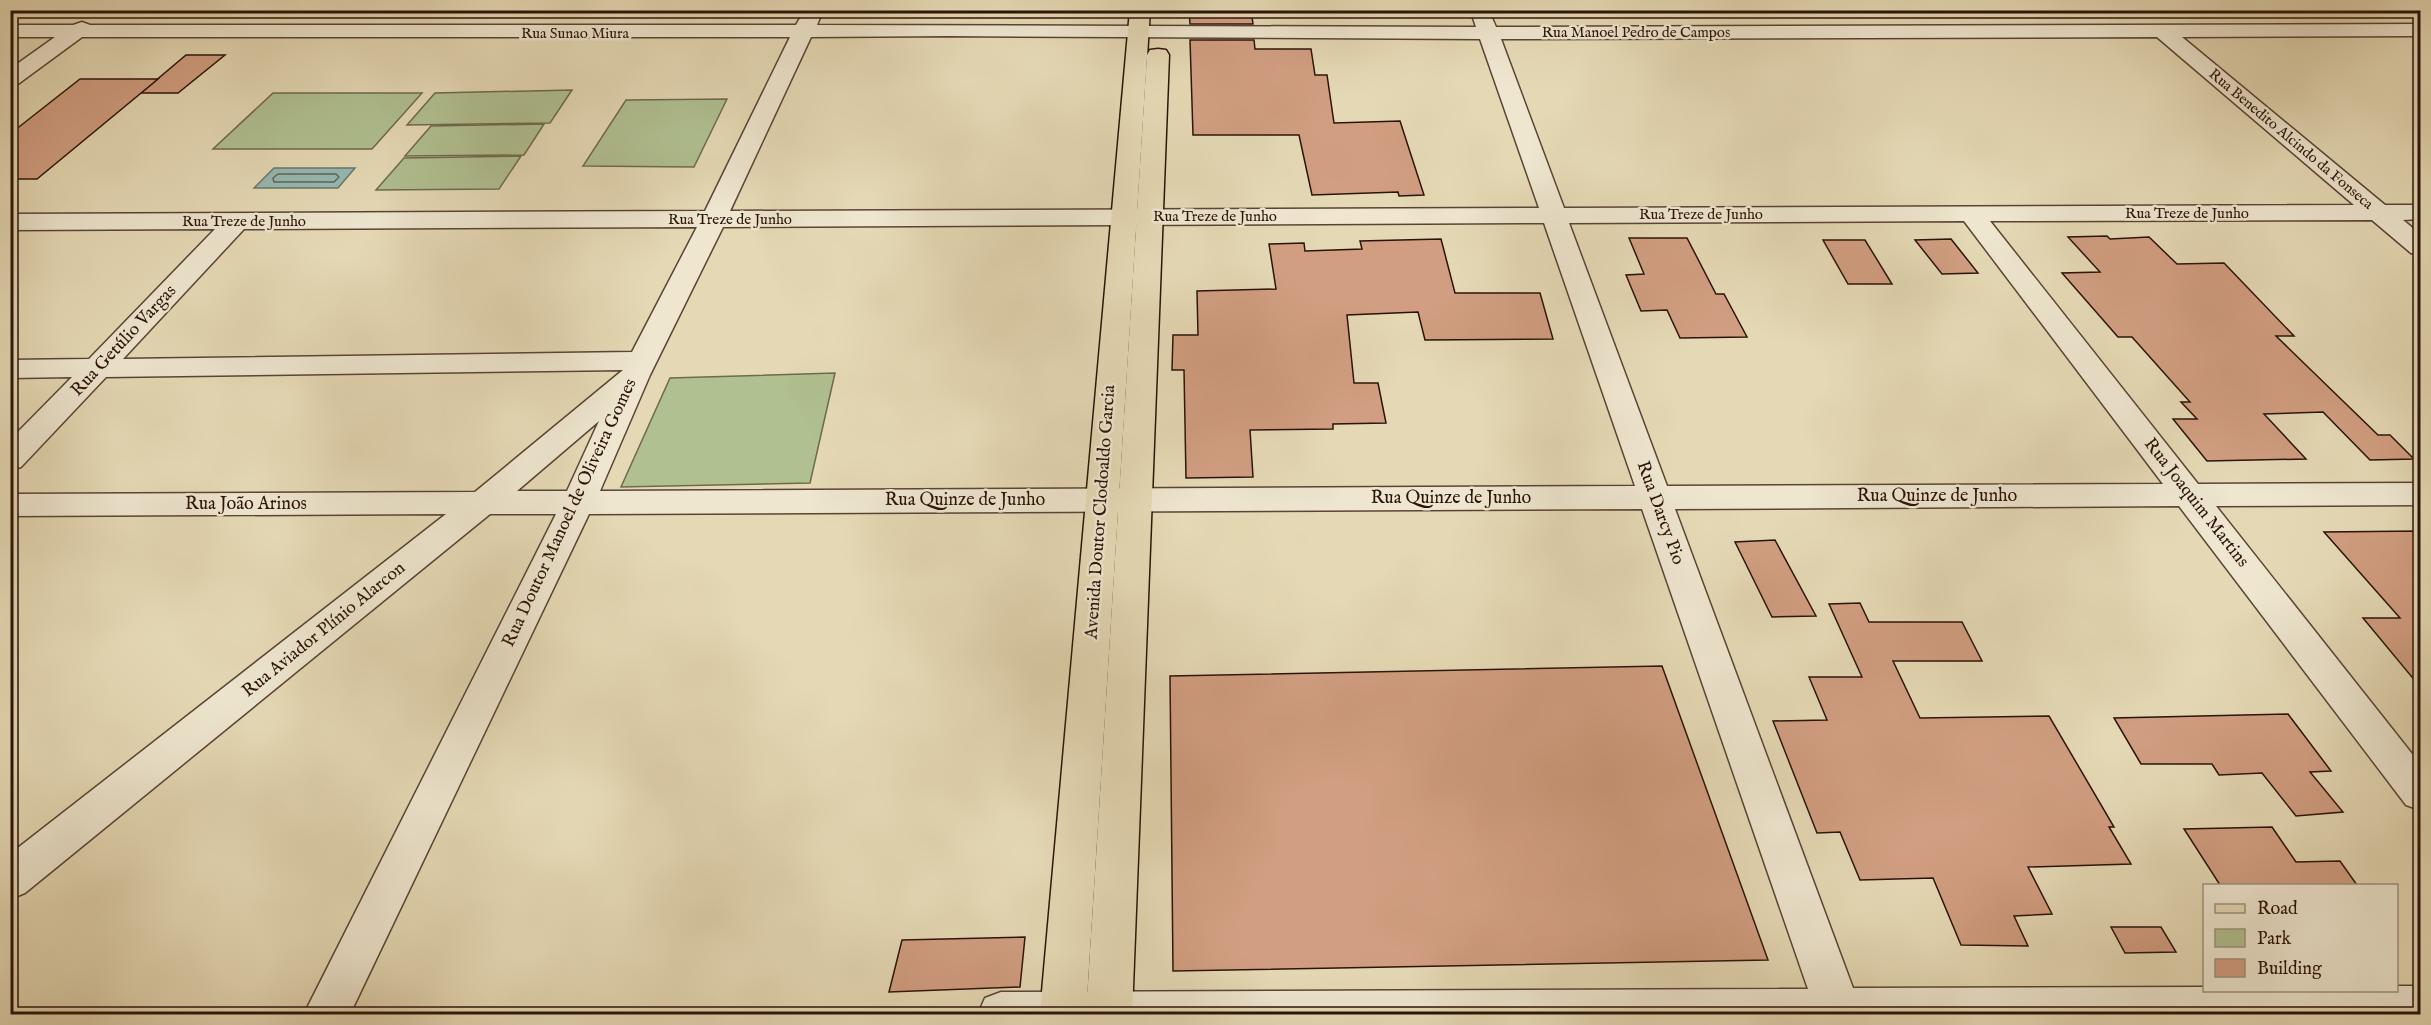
<svg xmlns="http://www.w3.org/2000/svg" width="2431" height="1025" viewBox="0 0 2431 1025" font-family="'IM FELL English',serif">
<style>
.green{fill:#b0c091;stroke:#6e6a4d;stroke-width:1.5}
.water{fill:#96bab2;stroke:#6b776e;stroke-width:1.5}
.lines{fill:none;stroke-linecap:round;stroke-linejoin:round}
.shore{stroke:#60665e;stroke-width:1.5}
.building{fill:#d19e81;stroke:#2b1309;stroke-width:1.5}
.minor-casing{stroke:#5a4434;stroke-width:3}
.major-casing{stroke:#2b1309;stroke-width:3}
.minor{fill:#eee6cf;fill-rule:evenodd}
.major{fill:#e5d9b5;fill-rule:evenodd}
.labels{text-anchor:middle;dominant-baseline:central;stroke-width:5;stroke-linejoin:round;paint-order:stroke}
.far-street-label{font-size:15px;fill:#2b1309;stroke:#eee6cf}
.street-label{font-size:18px;fill:#2b1309;stroke:#eee6cf}
</style>
<rect width="100%" height="100%" fill="#e5d9b5"/>
<filter id="stains"><feTurbulence type="fractalNoise" baseFrequency=".00333" numOctaves="4"/><feColorMatrix values="0 0 0 0 .2 0 0 0 0 .09 0 0 0 0 .02 0 0 0 .5 -.17"/></filter>
<radialGradient id="worn" r=".72"><stop offset=".6" stop-color="#630" stop-opacity="0"/><stop offset="1" stop-color="#630" stop-opacity=".3"/></radialGradient>
<!-- green -->
<g class="green">
<polygon points="572,90 550,123 407,125 435,93"/>
<polygon points="273,93 422,93 372,149 213,149"/>
<polygon points="727,99 694,167 583,166 626,100"/>
<polygon points="544,124 524,155 405,156 431,126"/>
<polygon points="521,156 499,189 376,190 404,158"/>
<polygon points="835,373 810,483 621,487 670,378"/>
</g>
<!-- water -->
<polygon class="water" points="274,168 355,168 338,188 254,188"/>
<g class="lines">
<!-- shore -->
<polygon class="shore" points="278,174 336,174 339,177 334,182 274,182 273,178"/>
</g>
<!-- building -->
<g class="building">
<polygon points="1189,10 1251,10 1253,24 1190,24"/>
<polygon points="1190,40 1254,40 1255,49 1311,49 1315,75 1327,75 1334,123 1400,121 1424,195 1399,196 1398,192 1312,195 1299,135 1193,135"/>
<polygon points="186,55 225,55 178,93 141,93"/>
<polygon points="80,79 158,79 37,179 10,179 10,134"/>
<polygon points="2107,236 2110,239 2149,237 2177,264 2224,263 2294,336 2276,336 2378,435 2390,435 2414,459 2370,460 2323,412 2264,414 2306,459 2207,461 2173,419 2197,419 2181,402 2190,402 2132,337 2118,337 2062,273 2100,272 2068,237"/>
<polygon points="1629,238 1687,238 1716,294 1724,294 1747,337 1680,338 1667,310 1641,311 1626,275 1644,274"/>
<polygon points="1441,239 1455,293 1540,293 1553,339 1425,340 1418,312 1347,315 1354,383 1378,383 1386,423 1333,424 1333,429 1250,430 1253,477 1186,478 1184,370 1172,370 1173,335 1198,335 1197,291 1276,289 1269,244 1304,243 1305,251 1362,249 1360,241"/>
<polygon points="1951,239 1978,273 1942,274 1915,240"/>
<polygon points="1823,240 1865,240 1892,284 1848,284"/>
<polygon points="2421,531 2421,688 2363,618 2400,618 2324,532"/>
<polygon points="1775,540 1816,616 1772,617 1735,542"/>
<polygon points="1860,603 1869,622 1962,622 1982,661 1893,661 1920,718 2049,716 2114,827 2109,827 2131,864 2028,867 2052,914 2014,916 2028,946 1961,945 1933,878 1860,880 1840,832 1817,833 1773,721 1827,720 1809,677 1862,677 1829,604"/>
<polygon points="1662,666 1768,960 1173,971 1170,676"/>
<polygon points="2288,714 2331,771 2310,772 2343,812 2296,816 2262,773 2219,775 2212,764 2141,764 2114,718"/>
<polygon points="2272,827 2296,862 2340,861 2357,885 2220,885 2184,829"/>
<polygon points="2111,927 2161,927 2176,952 2125,953"/>
<polygon points="1025,937 1020,987 889,992 902,940"/>
</g>
<g class="lines">
<defs>
<path id="minor" d="M 817,10 L 821,15 L 817,25 L 1476,27 L 1472,15 L 1476,10 L 1489,11 L 1496,27 L 2420,24 L 2420,36 L 2182,37 L 2385,205 L 2420,205 L 2420,219 L 2403,220 L 2420,234 L 2420,255 L 2411,253 L 2372,220 L 1990,221 L 2198,484 L 2420,483 L 2420,505 L 2216,506 L 2420,764 L 2420,810 L 2406,805 L 2179,506 L 1675,509 L 1853,988 L 2204,987 L 2204,990 L 2396,990 L 2396,986 L 2420,986 L 2420,1014 L 978,1014 L 985,998 L 1001,992 L 1808,989 L 1642,509 L 589,514 L 350,1014 L 304,1014 L 556,514 L 490,514 L 25,893 L 10,899 L 10,854 L 446,514 L 10,516 L 10,494 L 475,492 L 623,370 L 106,377 L 21,467 L 10,470 L 10,440 L 72,377 L 10,378 L 10,360 L 89,359 L 215,229 L 10,230 L 10,214 L 705,211 L 790,37 L 82,37 L 18,84 L 10,85 L 10,69 L 55,37 L 10,37 L 10,25 L 73,25 L 82,22 L 90,25 L 796,25 L 804,11 ZM 948,36 L 1480,39 L 1539,208 L 730,211 L 811,37 ZM 2157,37 L 2354,205 L 1564,208 L 1501,39 ZM 1964,221 L 2163,484 L 1667,486 L 1569,223 ZM 1544,223 L 1635,486 L 600,491 L 650,375 L 723,227 ZM 697,227 L 632,352 L 123,359 L 244,229 ZM 599,421 L 567,491 L 517,491 Z"/>
<g id="major">
<polygon points="1130,10 1150,10 1086,1014 1040,1014"/>
<polygon points="1158,49 1166,50 1169,55 1132,1014 1086,1014 1147,55 1150,50"/>
</g>
</defs>
<!-- minor casing -->
<use href="#minor" class="minor-casing"/>
<!-- major casing -->
<use href="#major" class="major-casing"/>
<!-- minor -->
<use href="#minor" class="minor"/>
<!-- major -->
<use href="#major" class="major"/>
</g>
<g class="labels">
<!-- far-street labels -->
<g class="far-street-label">
<text x="1636" y="32">Rua Manoel Pedro de Campos</text>
<text x="575" y="33">Rua Sunao Miura</text>
<text transform="translate(2291 139) rotate(40)">Rua Benedito Alcindo da Fonseca</text>
<text x="2187" y="213">Rua Treze de Junho</text>
<text x="1701" y="214">Rua Treze de Junho</text>
<text x="1215" y="216">Rua Treze de Junho</text>
<text x="730" y="219">Rua Treze de Junho</text>
<text x="244" y="221">Rua Treze de Junho</text>
</g>
<!-- street labels -->
<g class="street-label">
<text transform="translate(124 341) rotate(-47)">Rua Getúlio Vargas</text>
<text x="1937" y="496">Rua Quinze de Junho</text>
<text x="1451" y="498">Rua Quinze de Junho</text>
<text x="965" y="500">Rua Quinze de Junho</text>
<text transform="translate(2196 503) rotate(52)">Rua Joaquim Martins</text>
<text x="246" y="504">Rua João Arinos</text>
<text transform="translate(1101 512) rotate(-86)">Avenida Doutor Clodoaldo Garcia</text>
<text transform="translate(570 513) rotate(-65)">Rua Doutor Manoel de Oliveira Gomes</text>
<text transform="translate(1660 513) rotate(70)">Rua Darcy Pio</text>
<text transform="translate(324 630) rotate(-39)">Rua Aviador Plínio Alarcon</text>
</g>
</g>
<!-- margin -->
<rect width="2431" height="1025" fill="none" stroke="#e5d9b5" stroke-width="36"/>
<rect x="12" y="12" width="2407" height="1001" fill="none" stroke="#2b1309" stroke-width="3"/>
<rect x="18" y="18" width="2395" height="989" fill="none" stroke="#2b1309" stroke-width="1.5"/>
<!-- legend -->
<rect x="2203" y="884" width="195" height="108" fill="#eee6cf" stroke="#a09280" stroke-width="1.5"/>
<rect x="2215" y="904" width="30" height="9" fill="#e5d9b5" stroke="#a09280" stroke-width="1.5"/>
<text x="2257" y="914" font-size="18" fill="#2b1309">Road</text>
<rect x="2215" y="929" width="30" height="18" fill="#b0c091" stroke="#a09280" stroke-width="1.5"/>
<text x="2257" y="944" font-size="18" fill="#2b1309">Park</text>
<rect x="2215" y="959" width="30" height="18" fill="#d19e81" stroke="#a09280" stroke-width="1.5"/>
<text x="2257" y="974" font-size="18" fill="#2b1309">Building</text>
<rect width="100%" height="100%" filter="url(#stains)"/>
<rect width="100%" height="100%" fill="url(#worn)"/>
</svg>
